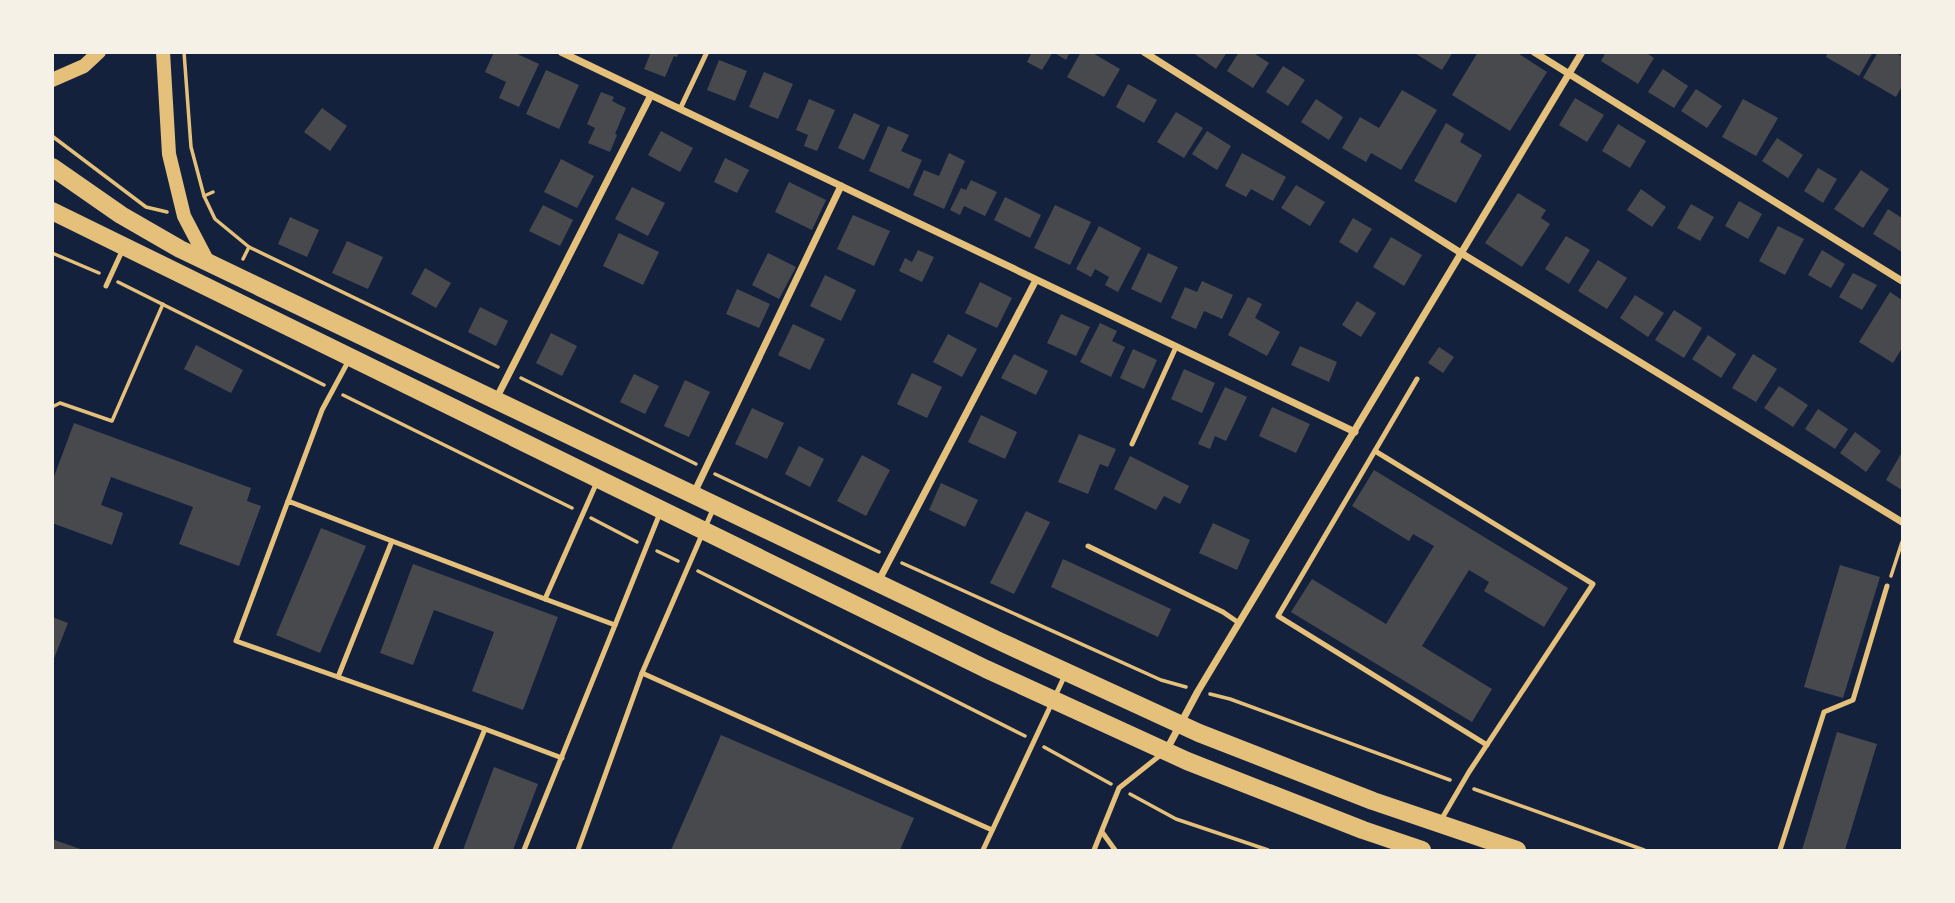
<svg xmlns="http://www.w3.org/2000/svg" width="1955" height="903" viewBox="0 0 1955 903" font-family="Raleway,sans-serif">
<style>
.building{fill:#48494c}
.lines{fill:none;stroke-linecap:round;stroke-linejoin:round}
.path{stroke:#e5c07b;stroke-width:3.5}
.service{stroke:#e5c07b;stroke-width:5}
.minor{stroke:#e5c07b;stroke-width:7}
.secondary{stroke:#e5c07b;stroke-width:14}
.primary{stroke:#e5c07b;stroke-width:18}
</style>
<rect width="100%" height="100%" fill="#14213d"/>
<!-- building -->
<g class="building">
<polygon points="494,52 513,52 539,64 519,107 499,98 506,82 485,72"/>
<polygon points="651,52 679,52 677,57 674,56 665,77 644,69"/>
<polygon points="1032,52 1053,52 1042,70 1027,62"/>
<polygon points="1053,52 1070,52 1066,60"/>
<polygon points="1081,52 1091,52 1120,69 1104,97 1067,77"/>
<polygon points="1192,52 1227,52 1216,69"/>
<polygon points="1239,52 1252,52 1269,63 1253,88 1227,71"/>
<polygon points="1413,52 1453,52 1442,70"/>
<polygon points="1478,52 1516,52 1547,72 1510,131 1452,95"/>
<polygon points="1606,52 1645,52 1654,58 1638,84 1601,61"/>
<polygon points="1828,52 1873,52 1859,76 1826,57"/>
<polygon points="1878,52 1895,52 1902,57 1902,86 1896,97 1863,78"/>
<polygon points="719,60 747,71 735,101 707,90"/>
<polygon points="1283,66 1305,80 1288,106 1266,92"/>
<polygon points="1663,69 1688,86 1674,108 1648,92"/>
<polygon points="546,70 579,85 559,129 526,114"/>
<polygon points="764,72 793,84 778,119 749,107"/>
<polygon points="1128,84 1157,100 1144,123 1116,107"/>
<polygon points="1696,89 1722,106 1707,128 1681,111"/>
<polygon points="1402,90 1437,110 1401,170 1371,153 1366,162 1342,148 1360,117 1379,128"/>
<polygon points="601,92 614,97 612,101 626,108 615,134 617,135 610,152 588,143 595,128 587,124"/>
<polygon points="1575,98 1604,115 1587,142 1559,125"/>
<polygon points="809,99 835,110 817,151 804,146 808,135 796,130"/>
<polygon points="1316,99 1343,117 1329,140 1301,122"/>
<polygon points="1743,99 1778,118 1756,156 1722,137"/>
<polygon points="322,108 347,126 330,151 304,132"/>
<polygon points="1176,112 1203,128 1184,158 1157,142"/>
<polygon points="854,113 880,125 864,160 838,148"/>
<polygon points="1446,123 1464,134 1460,142 1482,155 1456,203 1414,181"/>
<polygon points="1618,124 1646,141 1630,168 1602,151"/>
<polygon points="888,126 909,135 901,151 922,160 909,189 869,171"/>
<polygon points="661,131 693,148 680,172 648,155"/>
<polygon points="1207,131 1231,146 1217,170 1192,154"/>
<polygon points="1777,138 1803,155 1788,178 1762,161"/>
<polygon points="949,153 965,161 944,209 913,195 924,170 939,176"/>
<polygon points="1242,153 1286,177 1273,201 1251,189 1246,197 1225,186"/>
<polygon points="725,158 749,170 737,193 714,182"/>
<polygon points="561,159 594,176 577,208 544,192"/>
<polygon points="1818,168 1837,179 1823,203 1804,191"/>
<polygon points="1861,170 1889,189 1863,228 1834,209"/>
<polygon points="971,180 997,192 985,216 964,206 960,215 950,210 961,188 966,190"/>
<polygon points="789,182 826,200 812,230 775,212"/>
<polygon points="1296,185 1325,202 1310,226 1281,208"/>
<polygon points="632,187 665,203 648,236 615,219"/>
<polygon points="1641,189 1666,207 1652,227 1627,210"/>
<polygon points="1518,193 1546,210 1541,218 1550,224 1522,267 1485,243"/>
<polygon points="1005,197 1041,215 1030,238 994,220"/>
<polygon points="1739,201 1762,214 1748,239 1725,226"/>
<polygon points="1691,204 1714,217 1700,241 1677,228"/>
<polygon points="543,205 573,220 560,246 529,231"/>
<polygon points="1055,205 1091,222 1070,265 1034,248"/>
<polygon points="1888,209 1902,218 1902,252 1873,234"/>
<polygon points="853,215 890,231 874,266 837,249"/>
<polygon points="290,217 319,230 307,257 278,244"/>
<polygon points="1353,218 1372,229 1357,253 1339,242"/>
<polygon points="1099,226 1141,248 1118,292 1105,285 1109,277 1095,269 1091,277 1076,269"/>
<polygon points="1778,226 1804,239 1785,275 1759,261"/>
<polygon points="619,233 659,252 643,285 603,266"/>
<polygon points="1566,236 1590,250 1569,284 1545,269"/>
<polygon points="1391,237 1422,255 1404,286 1373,267"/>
<polygon points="347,241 383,257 368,289 332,273"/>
<polygon points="918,250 934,257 922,282 899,271 905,258 912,262"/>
<polygon points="1822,250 1845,264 1831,288 1808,275"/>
<polygon points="768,253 796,267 779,299 752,285"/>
<polygon points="1148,253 1178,267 1161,303 1131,289"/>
<polygon points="1598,260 1627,278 1607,309 1578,291"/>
<polygon points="425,268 451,283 436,308 411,294"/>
<polygon points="1853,273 1877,285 1862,310 1839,297"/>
<polygon points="825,275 856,290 841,321 810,306"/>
<polygon points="1202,281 1233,295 1222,319 1204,311 1196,329 1171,318 1185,287 1197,292"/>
<polygon points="980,282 1012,298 997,328 965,313"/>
<polygon points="737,289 770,304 759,328 726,314"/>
<polygon points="1890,292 1902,300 1902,348 1893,363 1859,342"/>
<polygon points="1635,295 1664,313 1648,337 1620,318"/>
<polygon points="1248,297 1262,304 1255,318 1280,332 1267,356 1228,335"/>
<polygon points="1357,301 1376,313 1361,337 1342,325"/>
<polygon points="480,307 508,321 496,346 468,332"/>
<polygon points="1674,310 1702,328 1684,358 1655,340"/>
<polygon points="1061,314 1090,327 1076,356 1047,343"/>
<polygon points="1100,323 1117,331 1112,341 1125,347 1111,377 1080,362"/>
<polygon points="793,324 825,339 810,370 778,355"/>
<polygon points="551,333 577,346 562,376 536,363"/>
<polygon points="948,334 977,349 962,377 933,362"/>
<polygon points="1708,335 1736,354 1721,378 1692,359"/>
<polygon points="196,345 243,370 231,393 184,369"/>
<polygon points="1300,346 1337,362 1329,382 1291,365"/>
<polygon points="1439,347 1454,357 1443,373 1428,363"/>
<polygon points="1133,349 1157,360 1144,389 1120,378"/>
<polygon points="1014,354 1048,371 1036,395 1001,378"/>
<polygon points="1753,354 1777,369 1756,402 1732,388"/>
<polygon points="1184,369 1215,383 1202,413 1171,399"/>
<polygon points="912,373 942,387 927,418 897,404"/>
<polygon points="634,374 659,386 645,414 620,402"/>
<polygon points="685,380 710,392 689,437 664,426"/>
<polygon points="1779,386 1808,405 1793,427 1764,408"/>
<polygon points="1225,387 1247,397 1226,441 1215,436 1210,449 1198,444"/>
<polygon points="1272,407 1310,424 1296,453 1259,436"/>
<polygon points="752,408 784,423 767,459 735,444"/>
<polygon points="1818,409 1848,429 1835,449 1805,429"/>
<polygon points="981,415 1017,432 1005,459 968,442"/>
<polygon points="74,423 251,488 247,501 261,506 239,566 179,544 193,507 111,477 101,505 123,513 112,545 52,523 52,482"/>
<polygon points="1855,432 1881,451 1866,472 1840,453"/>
<polygon points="1079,434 1116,449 1108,467 1100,464 1088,494 1058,482"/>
<polygon points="799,446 824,459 810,487 785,474"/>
<polygon points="1902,452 1902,490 1886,480"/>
<polygon points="862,455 890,470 866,516 837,501"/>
<polygon points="1130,456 1189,486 1180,504 1164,496 1156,510 1114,489"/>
<polygon points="1374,470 1568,588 1544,627 1484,591 1489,582 1469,570 1422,646 1492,689 1472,722 1291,612 1312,579 1386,624 1434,546 1413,534 1409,541 1352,506"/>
<polygon points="941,483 978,500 965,527 929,510"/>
<polygon points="1026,511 1050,522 1014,594 990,583"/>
<polygon points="1213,523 1250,540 1237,570 1199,553"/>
<polygon points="321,528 366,546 320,653 276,635"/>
<polygon points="1063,559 1171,609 1158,637 1051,587"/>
<polygon points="413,564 558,617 523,710 472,691 494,632 434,610 413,665 380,653"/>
<polygon points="1840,565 1880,577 1843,698 1804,687"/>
<polygon points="52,617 68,623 53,661 52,661"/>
<polygon points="1837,732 1877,744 1845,850 1802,850"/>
<polygon points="721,735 914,818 900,850 671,850"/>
<polygon points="494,767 538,784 513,850 463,850"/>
<polygon points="52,839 83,850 52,850"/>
</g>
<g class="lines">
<!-- path -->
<g class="path">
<polyline points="184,52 191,147 204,196 215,219 249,247 498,367"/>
<polyline points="52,136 146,207 167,212"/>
<polyline points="204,196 213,192"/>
<polyline points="52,253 99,273"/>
<polyline points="243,259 249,247"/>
<polyline points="118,282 324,385"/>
<polyline points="521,378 696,464"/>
<polyline points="343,395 572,508"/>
<polyline points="52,407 60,403 112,421 163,304"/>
<polyline points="715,474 879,552"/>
<polyline points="591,518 637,542"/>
<polyline points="657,551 678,561"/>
<polyline points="902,563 1161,680 1186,687"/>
<polyline points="698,571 1025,736"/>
<polyline points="1891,576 1902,542"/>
<polyline points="1210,694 1230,699 1450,780"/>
<polyline points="1044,747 1111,784"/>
<polyline points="1474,789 1644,850"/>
<polyline points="1130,794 1176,819 1268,850"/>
</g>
<!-- service -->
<g class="service">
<polyline points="680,109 707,52"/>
<polyline points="106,286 123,249"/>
<polyline points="1417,379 1278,616 1487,745"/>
<polyline points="1132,444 1176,347"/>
<polyline points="1375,451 1593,584 1469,772 1441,820"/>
<polyline points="288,501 322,410 349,360"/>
<polyline points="1088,546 1223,612 1239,623"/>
<polyline points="615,625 660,513"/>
<polyline points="642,673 992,830"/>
<polyline points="338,677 236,641 288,501 392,541"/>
<polyline points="485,729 338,677 392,541 545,599"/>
<polyline points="1102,832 1115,850"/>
<polyline points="435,850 485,729 562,758"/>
<polyline points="524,850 615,625 545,599 597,482"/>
<polyline points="578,850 642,673 714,507"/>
<polyline points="983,850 1065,675"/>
<polyline points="1094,850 1119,788 1163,753"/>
<polyline points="1780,850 1824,712 1853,700 1887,586"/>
</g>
<!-- minor -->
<g class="minor">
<polyline points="561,52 1355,432"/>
<polyline points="1144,52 1461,253 1902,522"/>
<polyline points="1534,52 1902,281"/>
<polyline points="496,399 651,95"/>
<polyline points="694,493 841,186"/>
<polyline points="878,582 1036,280"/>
<polyline points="1166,751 1198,691 1582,52"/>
</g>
<!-- secondary -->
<g class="secondary">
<polyline points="163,52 169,154 184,216 208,262"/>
<polyline points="52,80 84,66 99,52"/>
</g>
<!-- primary -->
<g class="primary">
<polyline points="52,167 121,215 180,249 999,641 1199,733 1373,801 1517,850"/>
<polyline points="52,211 986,669 1187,761 1363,830 1422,850"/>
</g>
</g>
<!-- border -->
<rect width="1955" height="903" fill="none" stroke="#f6f1e7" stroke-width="108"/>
</svg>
